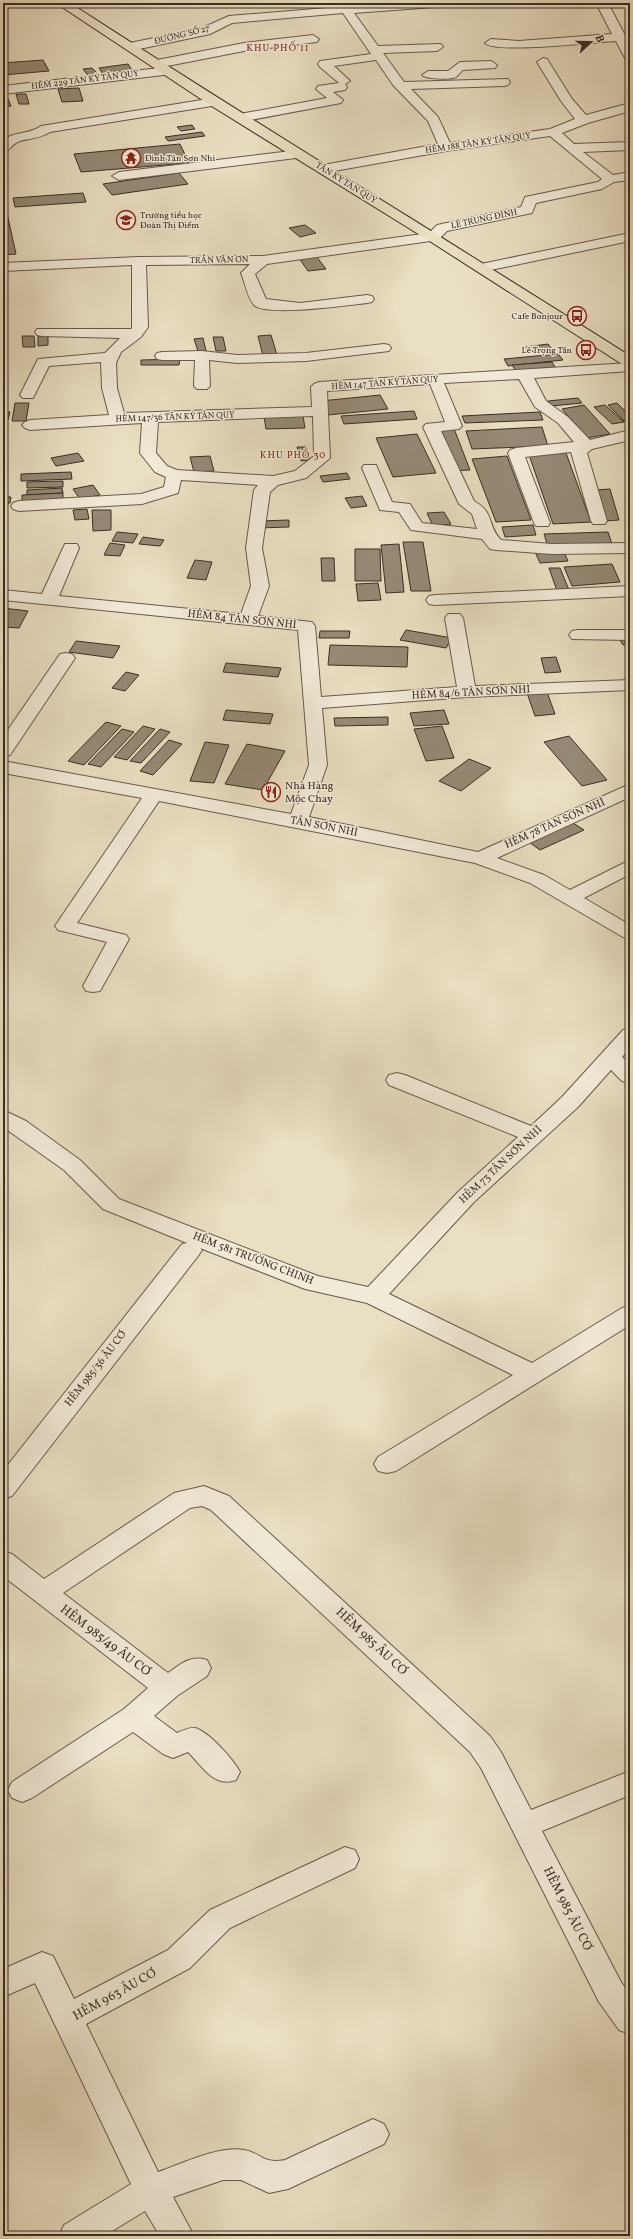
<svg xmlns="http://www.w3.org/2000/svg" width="633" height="2239" viewBox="0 0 633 2239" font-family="Vollkorn,serif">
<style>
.building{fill:#958a76;stroke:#392e23}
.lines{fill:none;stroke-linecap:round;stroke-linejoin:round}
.minor-casing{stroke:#655a4b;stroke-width:2}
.major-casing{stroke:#392e23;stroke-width:2}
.minor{fill:#f1ead7;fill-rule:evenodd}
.major{fill:#e9dfc2;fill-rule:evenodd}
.labels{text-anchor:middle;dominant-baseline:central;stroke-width:3;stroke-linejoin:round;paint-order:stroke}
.far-street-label{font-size:9px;fill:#392e23;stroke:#f1ead7}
.far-poi-label{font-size:9px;fill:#392e23;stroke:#f1ead7;text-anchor:start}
.far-neighbourhood-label{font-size:10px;letter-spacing:1px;fill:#7a1f14;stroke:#f1ead7}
.street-label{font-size:11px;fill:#392e23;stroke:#f1ead7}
.poi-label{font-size:11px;fill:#392e23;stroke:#f1ead7;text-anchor:start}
.near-street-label{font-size:13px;fill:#392e23;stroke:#f1ead7}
</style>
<rect width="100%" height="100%" fill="#e9dfc2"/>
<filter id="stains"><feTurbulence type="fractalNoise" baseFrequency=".005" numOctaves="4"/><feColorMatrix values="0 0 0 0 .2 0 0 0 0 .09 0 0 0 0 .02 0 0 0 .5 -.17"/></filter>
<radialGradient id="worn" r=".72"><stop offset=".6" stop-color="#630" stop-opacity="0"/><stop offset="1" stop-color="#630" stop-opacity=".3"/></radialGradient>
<!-- building -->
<g class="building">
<polygon points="43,60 49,71 3,75 3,63"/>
<polygon points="128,64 132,70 103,74 99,68"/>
<polygon points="92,68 100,76 90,78 83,69"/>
<polygon points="79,88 83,101 62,102 58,89"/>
<polygon points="16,94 26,94 29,104 19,104"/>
<polygon points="3,99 8,99 11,106 3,107"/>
<polygon points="192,125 195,129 181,131 177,127"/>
<polygon points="202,132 205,136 168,141 165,137"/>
<polygon points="180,144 189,163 81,172 74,154"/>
<polygon points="179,173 188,184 112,195 103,184"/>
<polygon points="83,193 86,202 15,207 13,198"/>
<polygon points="3,204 5,204 16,254 3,255"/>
<polygon points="305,225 316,233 300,237 289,228"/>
<polygon points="316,256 326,269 308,271 299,258"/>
<polygon points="271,335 277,355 263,356 258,336"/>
<polygon points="22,336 34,336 35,347 23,347"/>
<polygon points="38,336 48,336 48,345 38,346"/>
<polygon points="213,337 223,337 226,351 216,351"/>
<polygon points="203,338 206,351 198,351 194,339"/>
<polygon points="548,344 552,349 529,352 525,347"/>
<polygon points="558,354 563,360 508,366 504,359"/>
<polygon points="180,359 179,365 141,365 141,360"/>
<polygon points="552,362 555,367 516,371 512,365"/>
<polygon points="380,395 388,409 328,415 321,401"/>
<polygon points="578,398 582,403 551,406 548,401"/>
<polygon points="15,403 29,403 26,421 12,421"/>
<polygon points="617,403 630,416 630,427 608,405"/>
<polygon points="584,405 610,434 587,438 562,409"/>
<polygon points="605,405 624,422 612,424 594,407"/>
<polygon points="414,411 417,419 344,424 341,416"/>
<polygon points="3,412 10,412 8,420 3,420"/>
<polygon points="540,412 543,420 465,423 462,416"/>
<polygon points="303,416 305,428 266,429 264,417"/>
<polygon points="453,426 470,470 449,471 432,428"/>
<polygon points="542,427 548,446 472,449 466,431"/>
<polygon points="417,434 436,473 393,477 376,438"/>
<polygon points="297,447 306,447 310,460 301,461"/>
<polygon points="78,453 84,461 56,466 51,458"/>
<polygon points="566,453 591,522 553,524 529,455"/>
<polygon points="210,456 214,471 194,472 190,457"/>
<polygon points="507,456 531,520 496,522 472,459"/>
<polygon points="71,472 72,479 21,481 21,474"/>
<polygon points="347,473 350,479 323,482 320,476"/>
<polygon points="63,481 63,487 27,488 27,482"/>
<polygon points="93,485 100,495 80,499 73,489"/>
<polygon points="62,488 63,493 27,495 27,490"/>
<polygon points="610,489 619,520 605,521 596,490"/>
<polygon points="63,493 63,500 22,502 22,495"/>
<polygon points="362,496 367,506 351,508 345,498"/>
<polygon points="3,497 11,497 10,503 3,503"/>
<polygon points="87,509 89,519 75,520 73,510"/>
<polygon points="92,510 111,510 111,530 93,531"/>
<polygon points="444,512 451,524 433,526 427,513"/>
<polygon points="289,520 289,527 259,528 259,521"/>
<polygon points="533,525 536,535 505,537 502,527"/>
<polygon points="117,532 138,534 133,543 112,541"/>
<polygon points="608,532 612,544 548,547 544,534"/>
<polygon points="143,537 164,540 160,546 139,544"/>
<polygon points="403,542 423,542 431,591 411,591"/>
<polygon points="110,543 125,545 120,556 104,555"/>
<polygon points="399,544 404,592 386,593 381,545"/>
<polygon points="355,549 380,549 381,581 355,581"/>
<polygon points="563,550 568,561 540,563 535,552"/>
<polygon points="321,558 334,558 335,581 322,581"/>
<polygon points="195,560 212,562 206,580 187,578"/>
<polygon points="612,564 620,582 572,586 564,567"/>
<polygon points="549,568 560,568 569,590 557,591"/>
<polygon points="378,583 381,600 358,601 356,584"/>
<polygon points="3,608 28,611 19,628 3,627"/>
<polygon points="406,630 452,638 446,648 400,640"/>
<polygon points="320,631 350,631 349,638 319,638"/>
<polygon points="618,637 630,637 630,644 623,645"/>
<polygon points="76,641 120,646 113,658 69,652"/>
<polygon points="330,645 408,647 407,667 328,665"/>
<polygon points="556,657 561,672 545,673 541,658"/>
<polygon points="226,663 281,668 278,677 223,672"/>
<polygon points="126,672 139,675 125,691 112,688"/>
<polygon points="547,692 555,714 535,716 527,693"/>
<polygon points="226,710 273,714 270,724 223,720"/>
<polygon points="444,710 449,724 414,726 410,713"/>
<polygon points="388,717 388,725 335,726 334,718"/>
<polygon points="106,722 121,726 84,765 68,761"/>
<polygon points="143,726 155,729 127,760 114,757"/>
<polygon points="442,726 454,758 426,761 414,729"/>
<polygon points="122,729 134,732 101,767 88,764"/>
<polygon points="160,729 170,732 141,763 130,761"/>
<polygon points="569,736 607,780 582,786 544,742"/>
<polygon points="169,740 182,744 153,775 140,771"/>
<polygon points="205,742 229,745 214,783 190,781"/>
<polygon points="247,744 285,751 263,790 225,784"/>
<polygon points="469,759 491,768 461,791 439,781"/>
<polygon points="570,821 584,830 540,850 526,840"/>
</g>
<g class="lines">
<defs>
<g id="minor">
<path d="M 336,3 L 348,3 L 350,6 L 394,3 L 454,3 L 448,6 L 354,13 L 378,46 L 441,44 L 443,47 L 437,51 L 383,53 L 404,82 L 508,79 L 510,82 L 508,85 L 504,86 L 411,89 L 438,117 L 450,143 L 550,129 L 575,119 L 561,101 L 537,62 L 543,58 L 547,59 L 572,99 L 586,115 L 630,103 L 630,111 L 588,123 L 562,133 L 574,144 L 630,142 L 630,150 L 583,152 L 613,175 L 630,172 L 630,180 L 614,182 L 602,189 L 536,203 L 532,213 L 447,231 L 438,240 L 267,264 L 255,274 L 266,299 L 300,303 L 367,295 L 372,296 L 374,299 L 372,302 L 367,303 C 349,305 265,317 254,305 C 247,297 245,282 241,273 L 250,264 L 146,265 L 148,327 L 141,337 L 121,352 L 116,363 L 117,388 L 124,413 L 312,407 L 311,387 L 314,384 L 319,382 L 630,363 L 630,371 L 534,378 L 546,401 L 568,417 L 590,440 L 630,430 L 630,440 L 592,449 L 587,453 L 607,521 L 605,524 L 593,524 L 591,521 L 571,452 L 525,457 L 550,523 L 548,526 L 536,526 L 534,523 L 508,453 L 510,450 L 516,448 L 574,442 L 558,423 L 535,407 L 519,379 L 444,383 L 462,426 L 459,429 L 441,431 L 474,501 C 496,514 486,524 501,540 L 552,544 L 630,543 L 630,553 L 552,554 L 496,550 L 490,549 L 482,539 L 411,530 L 399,512 L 380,510 L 362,468 L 364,465 L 376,465 L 392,502 L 410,504 L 422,523 L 477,529 L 472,514 L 459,504 L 423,427 L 426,424 L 445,422 L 430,384 L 327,391 L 330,458 L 306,478 L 278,485 L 270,492 L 262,548 L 269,586 L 258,616 L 312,622 L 315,626 L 321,697 L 457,687 L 445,618 L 448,614 L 460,614 L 463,618 L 475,686 L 630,680 L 630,690 L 467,697 L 322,708 L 327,765 L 309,817 L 478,852 L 630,784 L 630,797 L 497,858 L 544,875 L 570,890 L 630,860 L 630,874 L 584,898 L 630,925 L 630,939 L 623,937 L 530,883 L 475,863 L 159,801 L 77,923 L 126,935 L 129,939 L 100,991 L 93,992 L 86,991 L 83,986 L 107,942 L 58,930 L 55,926 L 142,798 L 3,773 L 3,761 L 291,814 L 309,765 L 298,630 L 3,600 L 3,590 L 42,594 L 63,548 L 65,544 L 77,544 L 79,548 L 59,596 L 241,614 L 251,586 L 246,548 L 254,490 L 258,485 L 181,480 L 178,493 L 142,504 L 19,511 L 13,509 L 11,506 L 13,503 L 19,501 L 141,494 L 164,487 L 166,477 L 155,472 L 140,453 L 142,423 L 30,430 L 25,428 L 22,425 L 25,422 L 30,420 L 109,415 L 102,388 L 101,362 L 49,366 L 33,398 L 23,398 L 20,395 L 38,359 L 105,353 L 120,338 L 42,336 L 37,335 L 35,332 L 37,329 L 131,329 L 132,328 L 132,265 L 3,271 L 3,263 L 139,257 L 263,256 L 429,233 L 437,225 L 521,207 L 525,197 L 598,182 L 602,179 L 550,136 L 446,151 L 323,173 L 318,172 L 316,169 L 318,166 L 323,165 L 438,144 L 428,121 L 393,85 L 376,60 L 334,66 L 350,81 L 345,84 L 347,87 L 345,90 L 333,92 L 343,100 L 341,103 L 240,122 L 236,121 L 234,118 L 240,114 L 327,98 L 316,89 L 318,86 L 339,83 L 320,67 L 318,64 L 320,61 L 371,54 L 343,13 L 232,23 L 210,34 L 130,51 L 124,47 L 130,43 L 202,28 L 229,16 L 339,7 ZM 313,416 L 314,456 L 295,471 L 273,476 L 177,470 L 167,466 L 156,453 L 158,422 Z"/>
<path d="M 596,3 L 608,3 L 630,45 L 630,61 L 626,60 L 616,41 C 597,42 493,54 485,43 L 491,39 L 519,41 L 612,34 Z"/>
<polygon points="313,35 319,39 317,42 244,51 157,68 151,64 157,60 244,43"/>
<path d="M 491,61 L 497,65 L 495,68 L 463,70 C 460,72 459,75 456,77 C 451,80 425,79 422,75 L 428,71 L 448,71 L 460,62 Z"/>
<polygon points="168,67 174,71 172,74 3,94 3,86"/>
<path d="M 214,98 L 218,99 L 220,102 L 218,105 L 50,132 C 38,140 23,138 16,143 C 10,146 10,151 3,153 L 3,141 C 12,131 29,135 41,126 Z"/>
<polygon points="299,150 305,154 304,157 119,180 112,176 119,172"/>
<polygon points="630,233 630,241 481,272 474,268 481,264"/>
<polygon points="384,344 389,345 391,348 389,351 306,361 237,363 209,360 210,386 207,389 197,389 194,386 195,360 162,360 157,359 155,356 157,353 162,352 202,351 237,355 306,353"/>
<polygon points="630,586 630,596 435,605 429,604 426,600 429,596 435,595"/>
<polygon points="578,630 630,630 630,640 572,639 569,635 572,631"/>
<polygon points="66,653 72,654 75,658 10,755 3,757 3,737 60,654"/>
<polygon points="630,1028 630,1048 622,1057 630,1064 630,1083 622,1081 611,1070 578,1107 474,1202 389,1294 532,1363 622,1308 630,1306 630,1325 396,1471 387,1473 378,1471 374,1464 378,1457 513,1375 367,1303 305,1289 200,1248 202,1250 198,1256 12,1496 3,1499 3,1471 182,1244 187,1243 103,1209 64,1170 3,1127 3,1110 26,1121 80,1160 119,1199 318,1276 368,1287 458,1192 518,1137 389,1085 386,1080 389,1075 397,1073 405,1075 531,1126 562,1097 623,1030"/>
<path d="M 204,1486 L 229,1496 L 490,1736 L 501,1752 L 531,1810 L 630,1771 L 630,1795 L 542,1831 L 621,1982 L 630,1995 L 630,2034 L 619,2030 L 599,2002 L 481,1768 L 470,1752 L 211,1510 L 202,1506 L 190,1508 L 63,1593 L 168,1673 C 181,1664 190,1655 207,1660 L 211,1668 L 207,1676 L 177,1696 L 154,1716 L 177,1733 C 182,1731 190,1727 195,1728 C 208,1731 234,1760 240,1772 L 236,1780 C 214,1788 203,1767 188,1752 L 173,1758 L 163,1754 L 133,1732 L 32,1798 L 22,1802 L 12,1798 L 8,1790 L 12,1782 L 124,1709 L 148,1688 L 3,1576 L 3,1551 L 12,1554 L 44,1579 L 174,1493 Z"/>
<path d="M 345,1847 L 355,1850 L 359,1859 L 355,1868 L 230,1928 L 190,1968 L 86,2024 L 158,2172 C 181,2164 220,2145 244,2150 C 264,2154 261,2164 285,2160 L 373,2119 L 384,2124 L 389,2134 L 384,2144 L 288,2189 L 269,2193 L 241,2180 L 223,2180 L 173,2197 L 194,2236 L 160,2236 L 145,2211 L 104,2236 L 59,2236 L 64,2225 L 131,2184 L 35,1983 L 3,1997 L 3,1969 L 42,1952 L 53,1956 L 74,1999 L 168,1950 L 210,1910 Z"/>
</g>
<path id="major" d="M 56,3 L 70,3 C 255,123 444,238 630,356 L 630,367 L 625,366 L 428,240 L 210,105 Z"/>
</defs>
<!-- minor casing -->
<use href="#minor" class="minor-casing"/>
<!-- major casing -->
<use href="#major" class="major-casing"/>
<!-- minor -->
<use href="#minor" class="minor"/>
<!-- major -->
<use href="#major" class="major"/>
</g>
<!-- icons -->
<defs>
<symbol id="temple-ring" viewBox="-11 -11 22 22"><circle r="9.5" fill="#f1ead7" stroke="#8f2418" stroke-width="1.5"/><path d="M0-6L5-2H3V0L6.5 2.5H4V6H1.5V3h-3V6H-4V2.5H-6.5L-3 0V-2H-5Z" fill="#8f2418"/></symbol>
<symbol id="school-ring" viewBox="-11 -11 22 22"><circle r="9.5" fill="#f1ead7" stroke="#8f2418" stroke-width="1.5"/><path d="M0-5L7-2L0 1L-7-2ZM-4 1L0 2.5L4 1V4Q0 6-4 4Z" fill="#8f2418"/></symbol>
<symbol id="bus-ring" viewBox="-11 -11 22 22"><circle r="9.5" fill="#f1ead7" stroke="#8f2418" stroke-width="1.5"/><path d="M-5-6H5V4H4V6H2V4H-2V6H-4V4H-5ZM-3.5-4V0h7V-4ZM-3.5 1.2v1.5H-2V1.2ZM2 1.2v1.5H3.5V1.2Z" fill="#8f2418"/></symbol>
<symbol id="restaurant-ring" viewBox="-11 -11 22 22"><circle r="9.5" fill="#f1ead7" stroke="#8f2418" stroke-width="1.5"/><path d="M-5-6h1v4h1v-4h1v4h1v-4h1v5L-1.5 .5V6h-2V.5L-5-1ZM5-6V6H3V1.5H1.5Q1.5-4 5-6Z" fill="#8f2418"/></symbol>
</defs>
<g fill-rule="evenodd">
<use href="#temple-ring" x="120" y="147" width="22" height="22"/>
<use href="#school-ring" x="115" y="209" width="22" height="22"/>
<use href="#bus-ring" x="566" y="305" width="22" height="22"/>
<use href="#bus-ring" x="575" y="339" width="22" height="22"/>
<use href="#restaurant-ring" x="260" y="781" width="22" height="22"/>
</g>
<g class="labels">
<!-- far-street labels -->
<g class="far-street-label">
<text transform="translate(182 35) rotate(-14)">ĐƯỜNG SỐ 27</text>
<text transform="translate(85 80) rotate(-7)">HẺM 229 TÂN KỲ TÂN QUÝ</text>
<text transform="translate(478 143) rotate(-8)">HẺM 188 TÂN KỲ TÂN QUÝ</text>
<text transform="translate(346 183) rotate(32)">TÂN KỲ TÂN QUÝ</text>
<text transform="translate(484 219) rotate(-12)">LÊ TRUNG ĐÌNH</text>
<text transform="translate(219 260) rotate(-1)">TRẦN VĂN ƠN</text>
<text transform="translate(385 383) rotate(-4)">HẺM 147 TÂN KỲ TÂN QUÝ</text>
<text transform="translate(175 417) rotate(-2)">HẺM 147/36 TÂN KỲ TÂN QUÝ</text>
</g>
<!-- far-poi labels -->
<g class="far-poi-label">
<text x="145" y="158">Đình Tân Sơn Nhì</text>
<text x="140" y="215">Trường tiểu học<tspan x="140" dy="10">Đoàn Thị Điểm</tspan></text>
<text x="563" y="316" text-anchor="end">Cafe Bonjour</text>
<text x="572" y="350" text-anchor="end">Lê Trọng Tấn</text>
</g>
<!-- far-neighbourhood labels -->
<g class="far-neighbourhood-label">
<text x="278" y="48">KHU PHỐ 11</text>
<text x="293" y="455">KHU PHỐ 30</text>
</g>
<!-- street labels -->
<g class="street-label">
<text transform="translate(242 620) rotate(6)">HẺM 84 TÂN SƠN NHÌ</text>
<text transform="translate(471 693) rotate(-3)">HẺM 84/6 TÂN SƠN NHÌ</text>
<text transform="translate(555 824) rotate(-24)">HẺM 78 TÂN SƠN NHÌ</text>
<text transform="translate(324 827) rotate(11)">TÂN SƠN NHÌ</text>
<text transform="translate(501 1165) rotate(-43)">HẺM 73 TÂN SƠN NHÌ</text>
<text transform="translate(253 1259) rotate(21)">HẺM 581 TRƯỜNG CHINH</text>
<text transform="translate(96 1369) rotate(-52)">HẺM 985/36 ÂU CƠ</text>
</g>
<!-- poi labels -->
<g class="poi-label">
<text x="285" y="786">Nhà Hàng<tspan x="285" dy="13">Mộc Chay</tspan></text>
</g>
<!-- near-street labels -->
<g class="near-street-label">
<text transform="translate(105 1641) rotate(37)">HẺM 985/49 ÂU CƠ</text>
<text transform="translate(371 1642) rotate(43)">HẺM 985 ÂU CƠ</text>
<text transform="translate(567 1909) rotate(63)">HẺM 985 ÂU CƠ</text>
<text transform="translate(115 1995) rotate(-29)">HẺM 963 ÂU CƠ</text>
</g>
</g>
<!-- margin -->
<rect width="633" height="2239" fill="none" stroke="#e9dfc2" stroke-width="16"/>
<rect x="4" y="4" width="625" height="2231" fill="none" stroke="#392e23" stroke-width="2"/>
<rect x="8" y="8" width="617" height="2223" fill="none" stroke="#392e23"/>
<!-- north arrow -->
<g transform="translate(591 42) rotate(69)" stroke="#f1ead7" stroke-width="3" paint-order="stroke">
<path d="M0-3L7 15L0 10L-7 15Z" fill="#392e23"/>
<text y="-6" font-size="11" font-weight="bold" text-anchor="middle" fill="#392e23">B</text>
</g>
<rect width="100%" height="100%" filter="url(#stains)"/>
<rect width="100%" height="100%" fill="url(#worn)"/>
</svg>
